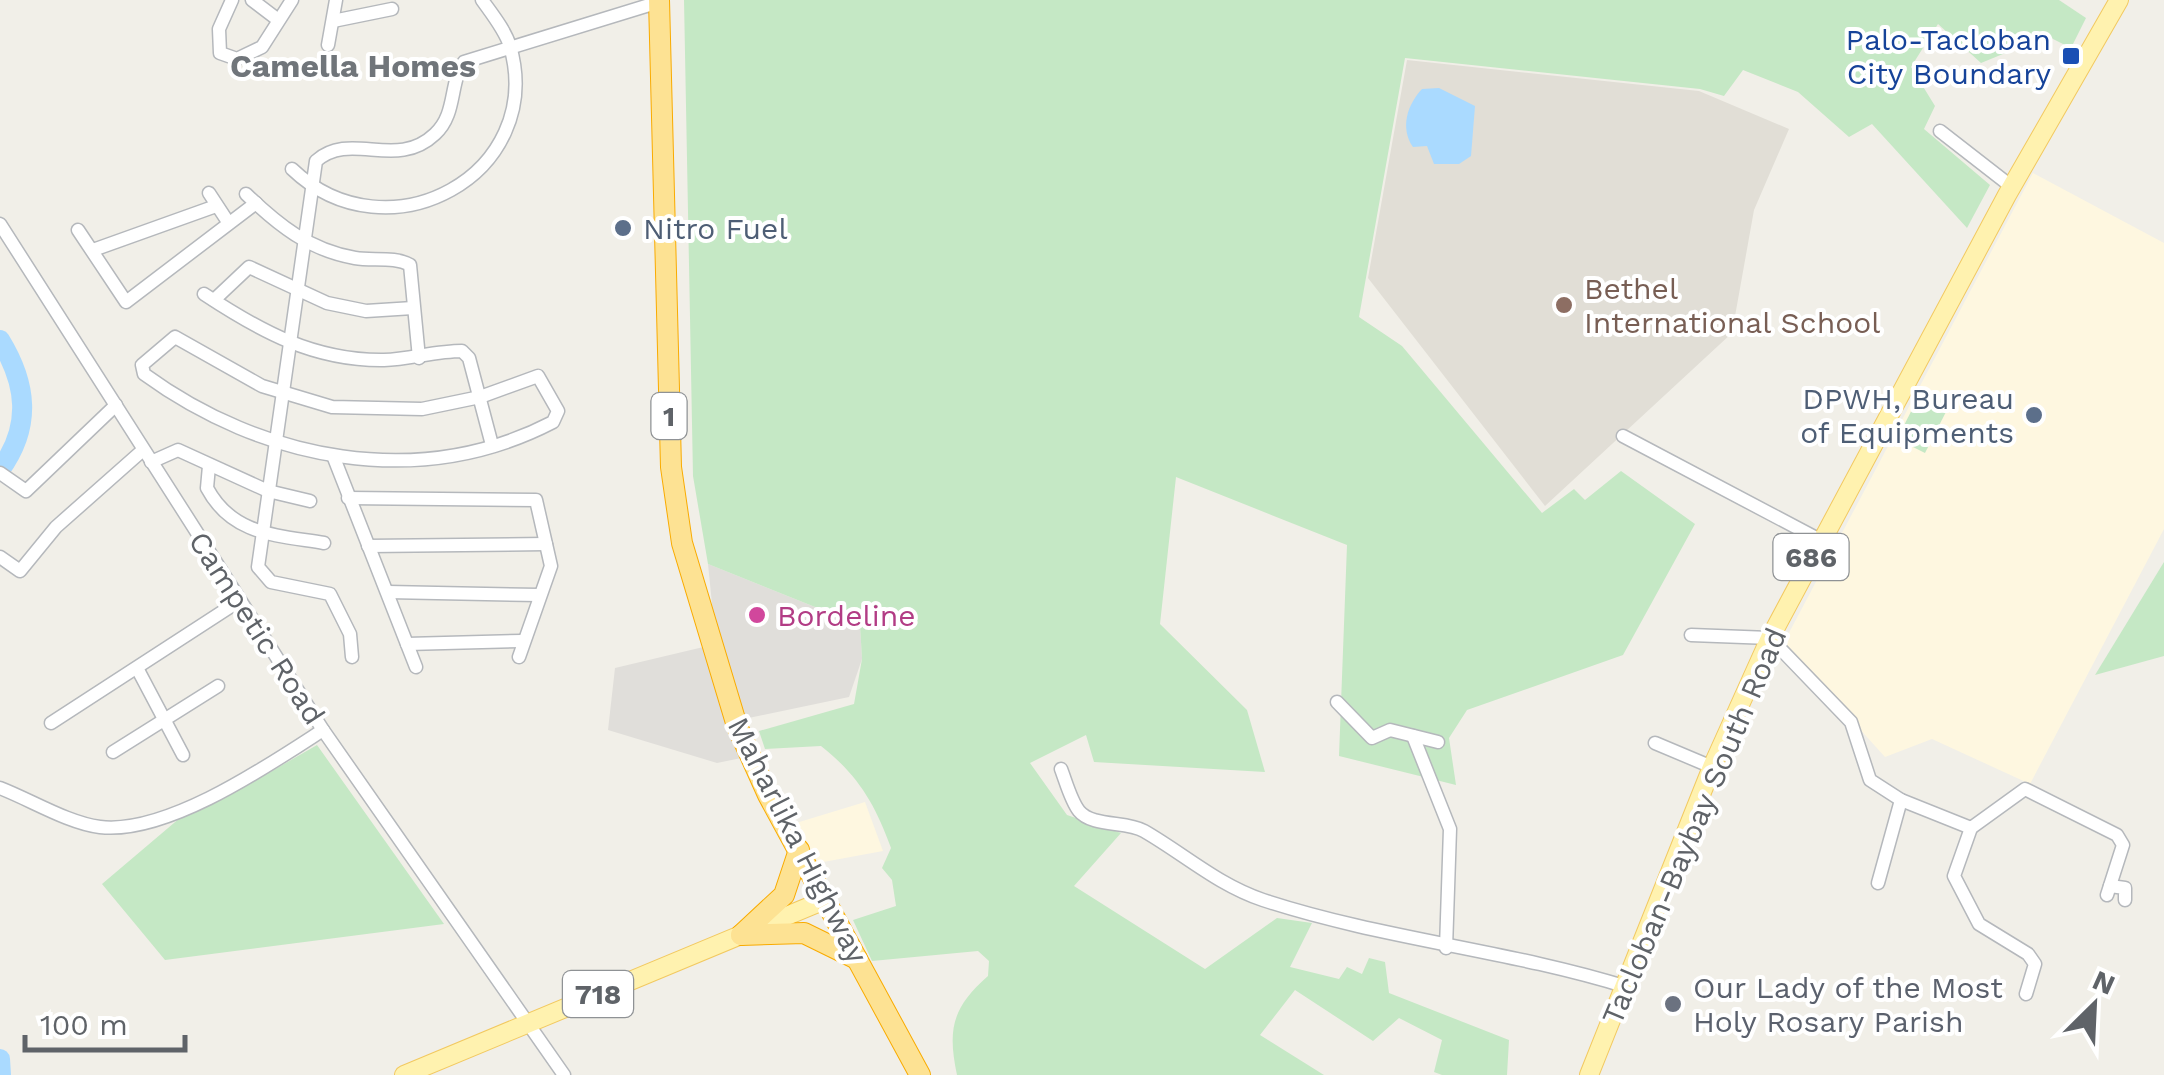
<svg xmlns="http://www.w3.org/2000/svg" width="2164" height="1075" viewBox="0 0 2164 1075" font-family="'Work Sans',sans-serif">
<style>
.commercial{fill:#fef7e0}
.industrial{fill:#e0deda}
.education{fill:#e1ded6}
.green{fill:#c5e8c5}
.water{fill:#aadaff}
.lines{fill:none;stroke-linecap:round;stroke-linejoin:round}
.river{stroke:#aadaff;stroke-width:20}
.minor-casing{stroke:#b5b8bc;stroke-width:15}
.major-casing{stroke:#f2c960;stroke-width:20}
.highway-casing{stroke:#f9ab00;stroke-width:22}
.minor{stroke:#fff;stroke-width:12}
.major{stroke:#fff2af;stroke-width:18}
.highway{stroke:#fde293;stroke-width:20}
.transit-dot{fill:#1a4fb4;stroke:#fff;stroke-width:4}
.service-dot{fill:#5c6f8a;stroke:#fff;stroke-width:4}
.education-dot{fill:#8d6e63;stroke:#fff;stroke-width:4}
.hotel-dot{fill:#d1479c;stroke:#fff;stroke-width:4}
.worship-dot{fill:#6b7280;stroke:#fff;stroke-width:4}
.labels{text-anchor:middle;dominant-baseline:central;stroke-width:8;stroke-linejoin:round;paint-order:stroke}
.shield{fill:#fff;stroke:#8f9295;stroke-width:2.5}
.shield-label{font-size:28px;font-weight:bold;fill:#5f6368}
.transit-label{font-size:30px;fill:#164399;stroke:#fff;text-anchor:end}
.service-label{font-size:30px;fill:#4e5e75;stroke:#fff;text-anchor:start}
.education-label{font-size:30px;fill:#785e54;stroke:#fff;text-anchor:start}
.hotel-label{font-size:30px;fill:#b23c85;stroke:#fff;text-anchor:start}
.street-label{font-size:30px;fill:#5f6368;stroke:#fff}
.worship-label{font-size:30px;fill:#5b616d;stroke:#fff;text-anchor:start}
.neighbourhood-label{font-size:32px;font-weight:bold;fill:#70757a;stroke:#fff}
</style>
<rect width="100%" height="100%" fill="#f1efe8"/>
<!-- commercial -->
<g class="commercial">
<polygon points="2033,173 2164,243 2164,529 2030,784 1932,739 1885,757 1783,644"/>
<polygon points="865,802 883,851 818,863 796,823"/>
</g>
<!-- industrial -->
<polygon class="industrial" points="708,564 860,625 862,659 849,697 744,719 756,755 717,763 608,730 615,668 716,644"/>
<!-- education -->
<polygon class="education" points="1407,60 1699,91 1789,129 1754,210 1732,333 1545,506 1368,278"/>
<!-- green -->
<g class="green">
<path d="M 684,0 L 2059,0 L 2086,18 L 2071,48 L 2047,36 L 1981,63 L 1938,24 L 1911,67 L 1935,106 L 1924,129 L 1990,185 L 1967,228 L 1872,124 L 1849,137 L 1798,92 L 1743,70 L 1724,96 L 1700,89 L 1405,58 L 1359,317 L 1402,346 L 1542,513 L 1574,489 L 1585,500 L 1621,471 L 1695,524 L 1623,655 L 1467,710 L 1449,738 L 1456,785 L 1339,756 L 1347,545 L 1176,477 L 1160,624 L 1247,710 L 1265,772 L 1094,762 L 1086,735 L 1030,763 L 1067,815 L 1121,833 L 1074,886 L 1205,969 L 1277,918 L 1312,923 L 1290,967 L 1339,979 L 1347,967 L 1362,974 L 1369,958 L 1385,962 L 1389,993 L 1509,1040 L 1507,1075 L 1442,1075 L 1434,1072 L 1442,1040 L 1399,1018 L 1373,1041 L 1295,990 L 1260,1035 L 1324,1075 L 957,1075 C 947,1028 953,1007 988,976 L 989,961 L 978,951 L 872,961 L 853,920 L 896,906 L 892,880 L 882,868 L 891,848 C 875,804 858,775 821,746 L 765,749 L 759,731 L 854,704 L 862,659 L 860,625 L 708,564 L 693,476 Z"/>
<polygon points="1922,390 1950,404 1925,453 1897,439"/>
<polygon points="2164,562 2164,656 2095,675"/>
<polygon points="317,745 444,924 165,960 102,884 194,806 239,790"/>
</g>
<!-- water -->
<path class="water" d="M 1439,88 L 1475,106 L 1471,156 L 1459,164 L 1434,164 L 1427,146 L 1413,147 C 1400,128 1407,105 1422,89 Z"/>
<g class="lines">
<!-- river -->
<g class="river">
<path d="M 0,340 C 27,384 32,426 0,470"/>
<polyline points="0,1059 1,1075"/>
</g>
<defs>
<g id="minor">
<polyline points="232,0 219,29 220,53 237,59 262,47 292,0"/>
<polyline points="252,0 277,19"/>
<polyline points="333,21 392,9"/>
<polyline points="328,45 336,0"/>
<polyline points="1940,131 2012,187"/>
<path d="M 292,169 C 388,261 547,174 510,46 C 505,30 492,14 482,0"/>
<polyline points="209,193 228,222"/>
<path d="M 246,194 C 278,225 309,250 355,258 C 372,261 395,256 410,265 L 419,358"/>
<polyline points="0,224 323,730 564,1075"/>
<polyline points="78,230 126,302 256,203"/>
<polyline points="93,250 216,206"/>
<path d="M 204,294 C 260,331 314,361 384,360 C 410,359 436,351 462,351 L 469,358 L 492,445"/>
<polyline points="214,300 249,267 327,303 366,311 413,308"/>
<path d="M 175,337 L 262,386 L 332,407 L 422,409 L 480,397 L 538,376 L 558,411 L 553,422 C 418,492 262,460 144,374 L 142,365 Z"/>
<polyline points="1623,436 1820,540"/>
<polyline points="334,458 416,667"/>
<polyline points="151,462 178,450 268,491 310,501"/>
<path d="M 209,466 L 207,488 C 232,535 276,535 324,543"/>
<polyline points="0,473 26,491 116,405"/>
<polyline points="348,498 536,500 551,566 519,657"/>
<polyline points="368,546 546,544"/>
<polyline points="0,557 20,571 56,527 143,450"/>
<polyline points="388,592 539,595"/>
<polyline points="1691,635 1770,638 1851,722 1870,780 1901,800 1971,828 2025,789 2117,835 2123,845 2107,895"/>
<polyline points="407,644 522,641"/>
<path d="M 352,657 L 350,634 L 330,594 L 271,582 L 258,567 L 316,161 C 351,130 396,171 435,134 C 457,114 449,83 464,62 L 659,2"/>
<polyline points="137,668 183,755"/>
<polyline points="1337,702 1372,738 1390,730 1438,742"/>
<polyline points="51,723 239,601"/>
<polyline points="1413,736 1450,829 1446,948"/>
<polyline points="1655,743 1712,767"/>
<polyline points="113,752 218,686"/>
<path d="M 1061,769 C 1066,782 1071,801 1079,811 C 1092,827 1127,821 1144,831 C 1184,854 1218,885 1263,900 C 1382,939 1508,950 1627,987"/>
<path d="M 0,788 C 31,800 68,823 100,827 C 167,835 269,765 323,730"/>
<polyline points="1971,828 1954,876 1979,924 2028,954 2035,964 2026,994"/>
<polyline points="1878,883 1901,800"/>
<polyline points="2110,886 2125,888 2125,900"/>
</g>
<g id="major">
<polyline points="404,1075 825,900"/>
<polyline points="1589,1075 1712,767 1770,638 2007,195 2119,0"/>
</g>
<g id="highway">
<polyline points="659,0 671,467 682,543 737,726 768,795 920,1075"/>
<polyline points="741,935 804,933 857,959"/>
<polyline points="741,935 784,895 799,850"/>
</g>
</defs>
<!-- minor casing -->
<use href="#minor" class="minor-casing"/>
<!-- major casing -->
<use href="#major" class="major-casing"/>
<!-- highway casing -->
<use href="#highway" class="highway-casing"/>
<!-- minor -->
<use href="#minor" class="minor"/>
<!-- major -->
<use href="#major" class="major"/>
<!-- highway -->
<use href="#highway" class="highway"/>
</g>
<!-- markers -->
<rect class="transit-dot" x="2061" y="46" width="20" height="20" rx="5"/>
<g class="service-dot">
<circle cx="623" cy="228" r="10"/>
<circle cx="2034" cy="415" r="10"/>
</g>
<circle class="education-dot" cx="1564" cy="305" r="10"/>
<circle class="hotel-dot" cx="757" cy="615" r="10"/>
<circle class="worship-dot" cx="1673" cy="1004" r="10"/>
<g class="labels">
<!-- shield labels -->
<g class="shield">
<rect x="651.5" y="393" width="35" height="46" rx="8"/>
<rect x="1773.5" y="534" width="75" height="46" rx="8"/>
<rect x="563" y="971" width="70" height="46" rx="8"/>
</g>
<g class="shield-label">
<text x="669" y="416">1</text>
<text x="1811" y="557">686</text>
<text x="598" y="994">718</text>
</g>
<!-- transit labels -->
<g class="transit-label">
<text x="2051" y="39">Palo-Tacloban<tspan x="2051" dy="34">City Boundary</tspan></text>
</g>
<!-- service labels -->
<g class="service-label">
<text x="643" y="228">Nitro Fuel</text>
<text x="2014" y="398" text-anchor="end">DPWH, Bureau<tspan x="2014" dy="34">of Equipments</tspan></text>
</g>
<!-- education labels -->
<g class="education-label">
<text x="1584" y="288">Bethel<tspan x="1584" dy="34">International School</tspan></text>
</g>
<!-- hotel labels -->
<g class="hotel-label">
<text x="777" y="615">Bordeline</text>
</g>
<!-- street labels -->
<g class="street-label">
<text transform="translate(257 628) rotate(57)">Campetic Road</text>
<text transform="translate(1694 826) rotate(-67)">Tacloban-Baybay South Road</text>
<text transform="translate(798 840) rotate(63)">Maharlika Highway</text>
</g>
<!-- worship labels -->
<g class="worship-label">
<text x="1693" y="987">Our Lady of the Most<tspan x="1693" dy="34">Holy Rosary Parish</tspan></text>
</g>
<!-- neighbourhood labels -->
<g class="neighbourhood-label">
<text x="353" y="66">Camella Homes</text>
</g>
</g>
<!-- north arrow -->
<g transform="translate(2094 1005) rotate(24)" stroke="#ffffff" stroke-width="8" paint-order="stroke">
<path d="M0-8L18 38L0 25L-18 38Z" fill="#5f6368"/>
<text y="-15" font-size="28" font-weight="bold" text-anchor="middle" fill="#5f6368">N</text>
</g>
<!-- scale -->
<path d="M25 1035v15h160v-15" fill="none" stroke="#5f6368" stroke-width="5"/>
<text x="40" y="1035" font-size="30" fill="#5f6368" stroke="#ffffff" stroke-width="8" paint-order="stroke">100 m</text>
</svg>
